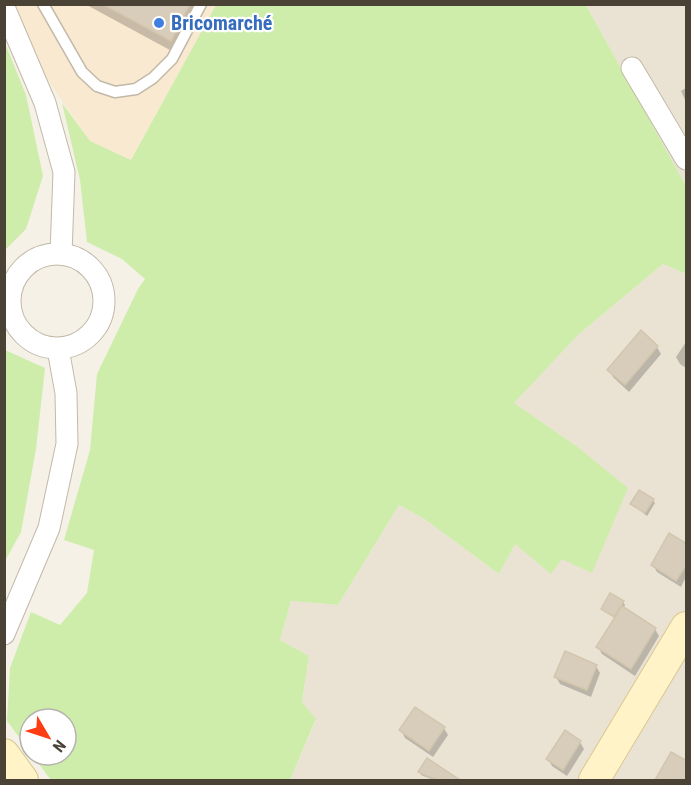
<svg xmlns="http://www.w3.org/2000/svg" width="691" height="785" viewBox="0 0 691 785" font-family="'Roboto Condensed',sans-serif">
<style>
.residential{fill:#eae3d4}
.commercial{fill:#f9e9d0}
.green{fill:#ceedab}
.shadow{fill:#0003}
.building{fill:#d8cdbb;stroke:#d3c6ad;stroke-width:1.5}
.lines{fill:none;stroke-linecap:round;stroke-linejoin:round}
.lane-casing{stroke:#c2b9a8;stroke-width:13}
.street-casing{stroke:#c2b9a8;stroke-width:23}
.secondary-casing{stroke:#d9c892;stroke-width:32}
.lane{stroke:#fff;stroke-width:10}
.street{stroke:#fff;stroke-width:21}
.secondary{stroke:#fff3c7;stroke-width:30}
.shop-dot{fill:#3f7fe0;stroke:#fff;stroke-width:2}
.labels{text-anchor:middle;dominant-baseline:central;stroke-width:4.5;stroke-linejoin:round;paint-order:stroke}
.shop-label{font-size:20px;font-weight:bold;fill:#366cbe;stroke:#fff;text-anchor:start}
</style>
<rect width="100%" height="100%" fill="#f5f1e7"/>
<!-- residential -->
<g class="residential">
<polygon points="586,5 686,5 686,186"/>
<polygon points="663,264 686,274 686,780 290,780 316,720 302,702 309,656 280,640 291,601 338,605 399,505 423,518 499,574 515,543 551,573 562,559 575,445 513,403 578,335"/>
</g>
<!-- commercial -->
<polygon class="commercial" points="4,5 216,5 131,160 90,141 5,18"/>
<!-- green -->
<g class="green">
<polygon points="216,5 586,5 686,186 686,274 663,264 578,335 514,403 575,445 628,488 592,573 562,559 551,574 515,544 499,574 423,518 399,505 338,605 291,601 280,640 309,656 302,702 316,719 290,780 51,780 32,755 66,755 66,719 30,719 30,752 7,721 10,668 31,612 60,625 87,593 94,550 64,540 90,450 97,374 138,289 145,279 122,259 87,242 80,180 62,103 90,141 131,160"/>
<polygon points="5,43 26,95 43,176 26,229 5,250"/>
<polygon points="5,350 45,368 36,449 21,532 5,561"/>
</g>
<!-- shadow -->
<g class="shadow">
<polygon points="85,4 206,4 179,55"/>
<polygon points="686,88 686,102 681,91"/>
<polygon points="686,342 686,368 680,364 676,357"/>
<polygon points="657,347 661,354 629,392 613,377 609,370"/>
<polygon points="653,500 655,503 647,516 632,504"/>
<polygon points="686,546 686,577 681,587 657,572 653,565"/>
<polygon points="611,595 623,602 625,605 623,609 655,629 659,636 635,676 602,654 598,647 616,619 603,609"/>
<polygon points="596,666 600,673 591,697 560,684 556,677"/>
<polygon points="444,728 448,735 433,757 405,738 401,730"/>
<polygon points="580,742 584,749 567,776 552,766 548,759"/>
<polygon points="428,760 457,780 434,780 421,775 420,772"/>
</g>
<!-- building -->
<g class="building">
<polygon points="102,4 190,4 171,41"/>
<polygon points="641,330 658,346 625,385 607,370"/>
<polygon points="639,490 654,499 645,513 630,504"/>
<polygon points="669,533 687,544 687,564 676,581 651,565"/>
<polygon points="610,593 624,601 614,617 601,609"/>
<polygon points="622,606 656,628 631,669 596,647"/>
<polygon points="565,651 597,665 587,690 554,677"/>
<polygon points="415,707 445,727 429,751 399,730"/>
<polygon points="565,730 581,741 563,770 546,759"/>
<polygon points="671,752 687,761 687,780 655,780"/>
<polygon points="427,758 460,780 437,780 418,772"/>
</g>
<g class="lines">
<defs>
<polyline id="lane" points="43,4 82,72 97,86 115,92 136,89 153,78 172,59 201,4"/>
<g id="street">
<polyline points="4,7 45,103 64,172 61,254"/>
<polyline points="632,68 686,159"/>
<circle cx="57" cy="301" r="47"/>
<polyline points="4,634 49,528 67,444 66,393 58,349"/>
</g>
<g id="secondary">
<polyline points="4,754 23,780"/>
<polyline points="594,780 686,627"/>
</g>
</defs>
<!-- lane casing -->
<use href="#lane" class="lane-casing"/>
<!-- street casing -->
<use href="#street" class="street-casing"/>
<!-- secondary casing -->
<use href="#secondary" class="secondary-casing"/>
<!-- lane -->
<use href="#lane" class="lane"/>
<!-- street -->
<use href="#street" class="street"/>
<!-- secondary -->
<use href="#secondary" class="secondary"/>
</g>
<!-- markers -->
<circle class="shop-dot" cx="159" cy="23" r="6"/>
<g class="labels">
<!-- shop labels -->
<g class="shop-label">
<text x="171" y="23">Bricomarché</text>
</g>
</g>
<!-- border -->
<rect width="691" height="785" fill="none" stroke="#494235" stroke-width="12"/>
<!-- north arrow -->
<g transform="translate(48 737) rotate(129)"><circle r="28" fill="#ffffff" stroke="#b6b3ae" stroke-width="1.5"/>
<path d="M0-4.5L10 22L0 15L-10 22Z" fill="#ff3d14"/>
<text y="-9" font-size="16" font-weight="bold" text-anchor="middle" fill="#494235">N</text>
</g>
</svg>
